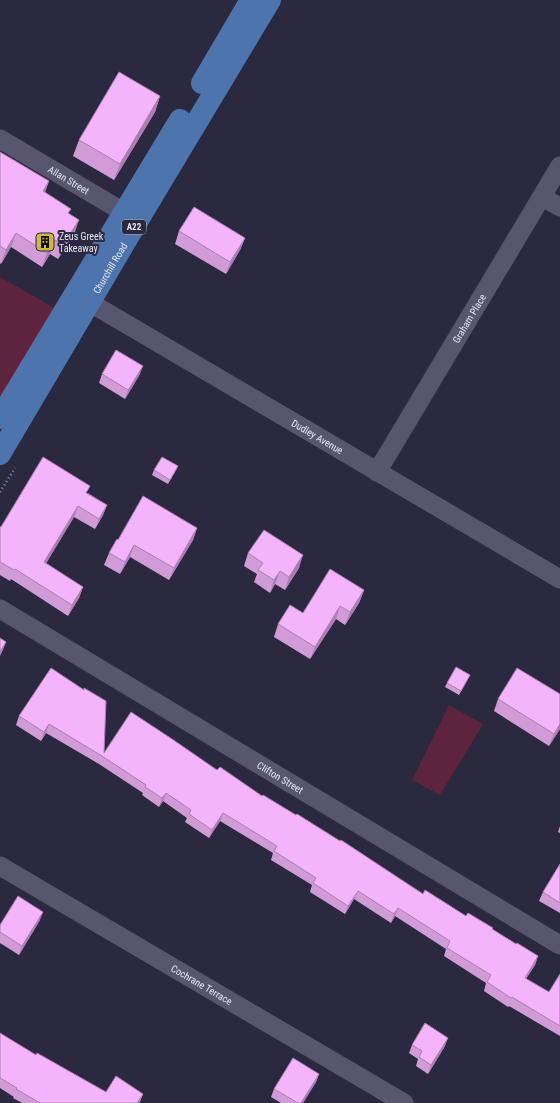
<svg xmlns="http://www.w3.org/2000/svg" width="560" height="1103" viewBox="0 0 560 1103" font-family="'Roboto Condensed',sans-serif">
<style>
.green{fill:#5f243d}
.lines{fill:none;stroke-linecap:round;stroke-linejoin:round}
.path{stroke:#9190a2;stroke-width:2.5;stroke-dasharray:1 3;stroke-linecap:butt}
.minor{stroke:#58556e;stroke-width:19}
.major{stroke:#4e74ad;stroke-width:22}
.wall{fill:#d19bd8}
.shaded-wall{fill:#aa7eb0}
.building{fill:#f3b4fb;stroke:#aa7eb0}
.labels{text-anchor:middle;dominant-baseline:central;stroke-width:4;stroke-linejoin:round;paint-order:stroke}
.shield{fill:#2b293f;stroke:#adadbd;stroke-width:1}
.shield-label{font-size:9px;font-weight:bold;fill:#e5e5f3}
.street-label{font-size:10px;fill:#e5e5f3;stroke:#2b293f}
.poi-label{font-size:10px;fill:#e5e5f3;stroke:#2b293f;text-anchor:start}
</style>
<rect width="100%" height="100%" fill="#2b293f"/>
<!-- green -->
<g class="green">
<polygon points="0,277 63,313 0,418"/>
<polygon points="449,705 483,724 440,795 412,780"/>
</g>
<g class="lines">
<!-- path -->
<polyline class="path" points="0,492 15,468"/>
<!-- minor -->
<g class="minor">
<path id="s1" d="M 0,139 L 137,220"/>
<polyline points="542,197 560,207"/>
<path id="s2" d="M 77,295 L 560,579"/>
<path id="s3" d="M 377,472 L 560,166"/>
<path id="s4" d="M 0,609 L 560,945"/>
<path id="s5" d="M 0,866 L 404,1103"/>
</g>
<!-- major -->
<g class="major">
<polyline points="202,83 251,0"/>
<polyline points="0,418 180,120"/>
<path id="s6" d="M 0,454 L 138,220 L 270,0"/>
</g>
</g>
<!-- wall -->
<g class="wall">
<polygon points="160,96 155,112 114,180 73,156 79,140"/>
<polygon points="0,152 49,181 45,192 69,214 74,235 58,259 50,254 42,267 11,247 1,264 0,263"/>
<polygon points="179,231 245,238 240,250 226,274 175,244"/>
<polygon points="102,374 140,374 125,399 99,383"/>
<polygon points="178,466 176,470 168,484 152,475 154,470"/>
<polygon points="88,493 107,505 103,515 95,529 74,517 46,563 83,587 79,598 68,616 11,579 10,581 0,575 0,526 1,527"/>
<polygon points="197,528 193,540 169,580 130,557 120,574 104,565 109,553 118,540"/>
<polygon points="248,553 299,568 285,590 275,584 270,593 254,582 257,574 244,566"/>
<polygon points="364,590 359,603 345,625 336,619 310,659 274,637 278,624 303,613"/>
<polygon points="51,668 104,753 217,770 262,796 423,894 466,916 492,929 516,944 538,956 535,965 526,979 549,992 560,974 560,1036 509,1006 508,1007 484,991 486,983 444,956 446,949 395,916 391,923 354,899 345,914 310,892 312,885 271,860 273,853 220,821 209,838 185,822 187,818 163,801 159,807 142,795 143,793 99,764 46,733 41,741 16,725 19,716"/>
<polygon points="470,675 468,679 459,695 445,687 447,683"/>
<polygon points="498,699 560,729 549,746 494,711"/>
<polygon points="560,826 560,833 558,832"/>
<polygon points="560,864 560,913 539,901 543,892"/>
<polygon points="40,920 19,955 0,943 0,925"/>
<polygon points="0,1033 36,1055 106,1092 143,1094 140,1102 139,1103 22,1103 13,1098 14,1097 0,1088"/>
<polygon points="412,1045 445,1046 428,1074 416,1066 418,1059 409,1053"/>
<polygon points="319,1074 316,1082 303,1103 281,1103 271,1097 274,1089"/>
</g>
<!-- shaded-wall -->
<g class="shaded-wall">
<polygon points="160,96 155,112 114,180 120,164"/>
<polygon points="49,181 44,195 43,191"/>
<polygon points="79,220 74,235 58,259 63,245"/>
<polygon points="16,233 11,247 1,264 6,250"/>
<polygon points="245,238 240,250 226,274 230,262"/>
<polygon points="55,240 50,254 42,267 47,253"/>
<polygon points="143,366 140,374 125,399 128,390"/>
<polygon points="107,505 103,515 95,529 99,519"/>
<polygon points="78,506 74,517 41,572 44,562"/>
<polygon points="197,528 193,540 169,580 174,568"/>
<polygon points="134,545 130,557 120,574 125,562"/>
<polygon points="303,555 299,568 285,590 289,577"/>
<polygon points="280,571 275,584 270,593 274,580"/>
<polygon points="83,587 79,598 68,616 72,605"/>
<polygon points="364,590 359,603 345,625 350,612"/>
<polygon points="340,606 336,619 310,659 315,647"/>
<polygon points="6,642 3,650 0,656 0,652"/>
<polygon points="49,724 46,733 41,741 44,732"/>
<polygon points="560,724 560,729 549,746 554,734"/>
<polygon points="166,793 163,801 159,807 162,798"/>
<polygon points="223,813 220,821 209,838 212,830"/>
<polygon points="358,891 354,899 345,914 348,906"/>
<polygon points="398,908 395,916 391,923 394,914"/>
<polygon points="43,912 40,920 19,955 22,946"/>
<polygon points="538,956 535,965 521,986 525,978"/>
<polygon points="448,1038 445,1046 428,1074 431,1065"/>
<polygon points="319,1074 316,1082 303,1103 301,1103"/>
<polygon points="143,1094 139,1103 137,1103"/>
</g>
<!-- building -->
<g class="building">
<polygon points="119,72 160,96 120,164 79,140"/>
<polygon points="0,152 49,181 43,191 71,209 68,213 79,220 63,245 55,240 47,253 16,233 6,250 0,246"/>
<polygon points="194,207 245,238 230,262 179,231"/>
<polygon points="116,350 143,366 128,390 102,374"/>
<polygon points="43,457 90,486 86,493 107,505 99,519 78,506 44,562 83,587 72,605 15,569 14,570 0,562 0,526 1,527"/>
<polygon points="162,457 178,466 170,480 154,470"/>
<polygon points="143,496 197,528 174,568 134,545 125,562 109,553 117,539 118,540"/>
<polygon points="264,530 303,555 289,577 280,571 274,580 258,570 263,563 248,553"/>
<polygon points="330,569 364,590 350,612 340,606 315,647 278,624 290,605 303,613"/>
<polygon points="0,638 6,642 0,652"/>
<polygon points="456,667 470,675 461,691 447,683"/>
<polygon points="51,668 84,690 84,688 106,701 104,753 131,712 172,739 217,770 220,767 262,796 263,795 296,815 297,814 340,841 341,840 423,894 425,890 466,916 468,913 493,928 492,929 516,944 517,943 538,956 525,978 549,992 560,974 560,1026 512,997 511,998 487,982 491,975 447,948 450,941 398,908 394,914 358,891 348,906 313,883 316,878 274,851 277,846 223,813 212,830 189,814 191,810 166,793 162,798 145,787 146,785 102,756 49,724 44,732 19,716"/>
<polygon points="517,668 560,694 560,724 554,734 498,699"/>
<polygon points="560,864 560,903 543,892"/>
<polygon points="18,896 43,912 22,946 0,932 0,925"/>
<polygon points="425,1023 448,1038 431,1065 419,1057 422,1051 412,1045"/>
<polygon points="0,1033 36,1055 37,1053 106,1092 116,1076 143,1094 137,1103 40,1103 16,1089 17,1088 0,1078"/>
<polygon points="293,1058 319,1074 301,1103 298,1103 274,1089"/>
</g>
<!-- icons -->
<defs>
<symbol id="building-square" viewBox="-11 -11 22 22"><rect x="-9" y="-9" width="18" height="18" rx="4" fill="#cfb837" stroke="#2b293f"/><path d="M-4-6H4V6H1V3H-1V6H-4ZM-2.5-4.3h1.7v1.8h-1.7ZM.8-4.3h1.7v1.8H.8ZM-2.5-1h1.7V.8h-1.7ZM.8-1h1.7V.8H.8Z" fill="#111"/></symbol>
</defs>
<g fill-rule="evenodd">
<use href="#building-square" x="34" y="231" width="22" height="22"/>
</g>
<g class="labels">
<!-- shield labels -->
<rect class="shield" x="122" y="220" width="24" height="14" rx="3"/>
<g class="shield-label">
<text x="134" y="227">A22</text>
</g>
<!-- street labels -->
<g class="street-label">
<text stroke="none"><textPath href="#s1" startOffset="80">Allan Street</textPath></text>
<text stroke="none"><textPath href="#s6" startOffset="216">Churchill Road</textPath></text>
<text stroke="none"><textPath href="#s3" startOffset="179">Graham Place</textPath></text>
<text stroke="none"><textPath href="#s2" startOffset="279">Dudley Avenue</textPath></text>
<text stroke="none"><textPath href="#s4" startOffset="327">Clifton Street</textPath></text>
<text stroke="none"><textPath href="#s5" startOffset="234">Cochrane Terrace</textPath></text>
</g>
<!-- poi labels -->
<g class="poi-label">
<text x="59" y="236">Zeus Greek<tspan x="59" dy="12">Takeaway</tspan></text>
</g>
</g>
</svg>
